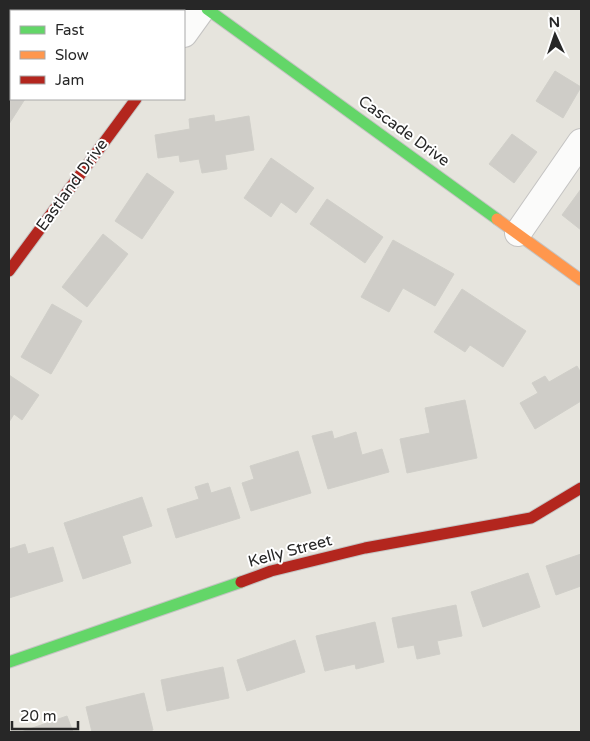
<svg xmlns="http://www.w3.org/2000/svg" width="590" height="741" viewBox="0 0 590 741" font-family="'Varela Round',sans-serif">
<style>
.building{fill:#cfcdc8;stroke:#d0cfc9}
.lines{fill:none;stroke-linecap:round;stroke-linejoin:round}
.street-casing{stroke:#c4c3c2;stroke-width:28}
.fast-casing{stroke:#c4c3c2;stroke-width:13}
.slow-casing{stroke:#c4c3c2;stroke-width:13}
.jam-casing{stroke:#c4c3c2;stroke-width:13}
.street{stroke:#fbfbfa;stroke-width:26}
.fast{stroke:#63d668;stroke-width:11}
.slow{stroke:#ff974d;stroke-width:11}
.jam{stroke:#b3261e;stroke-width:11}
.labels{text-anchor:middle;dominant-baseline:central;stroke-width:4;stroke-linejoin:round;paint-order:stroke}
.street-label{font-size:16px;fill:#272727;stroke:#fff}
</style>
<rect width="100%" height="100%" fill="#e6e4dd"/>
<!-- building -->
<g class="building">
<polygon points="89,9 110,9 109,11 93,11"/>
<polygon points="9,71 11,73 11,99 25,99 9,124"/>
<polygon points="555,71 581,87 563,118 536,101"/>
<polygon points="214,115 215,122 249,116 254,150 225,155 227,169 202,173 199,159 180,162 179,155 158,158 155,135 190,129 189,119"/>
<polygon points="512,134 537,152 514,183 489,164"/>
<polygon points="271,158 314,188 296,213 281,202 271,217 244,198"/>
<polygon points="147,173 174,192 142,239 115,221"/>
<polygon points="581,189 581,230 562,215"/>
<polygon points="327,199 383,237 365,263 310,224"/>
<polygon points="103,234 128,254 87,307 62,287"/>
<polygon points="393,240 454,274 435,306 403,288 389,312 361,297"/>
<polygon points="462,289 526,331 503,367 470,345 465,352 434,332"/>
<polygon points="52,304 82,321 51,374 21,357"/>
<polygon points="577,366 581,373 581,401 535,429 520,403 538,393 532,383 545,376 549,382"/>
<polygon points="9,375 39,395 22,420 14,414 9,422"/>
<polygon points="465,400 477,458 407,473 400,439 430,433 425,408"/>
<polygon points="332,431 334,439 356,432 362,455 382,449 389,472 328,489 312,436"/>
<polygon points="298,451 311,493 251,511 242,483 254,479 250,466"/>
<polygon points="208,483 211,493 230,487 240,518 176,538 167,509 199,499 195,487"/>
<polygon points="142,497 152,526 122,536 131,563 83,579 64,523"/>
<polygon points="25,544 28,554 53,547 63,581 9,598 9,549"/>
<polygon points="581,554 581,586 556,595 546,566"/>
<polygon points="528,573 540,607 483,627 471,592"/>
<polygon points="456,605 462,636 437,641 440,654 417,659 414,645 398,648 392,618"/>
<polygon points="375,622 384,662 356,669 355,664 325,671 316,636"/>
<polygon points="295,640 305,672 247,691 237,660"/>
<polygon points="223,667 229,698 167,711 161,680"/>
<polygon points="144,693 153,730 145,732 92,732 86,707"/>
<polygon points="67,716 73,732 21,732"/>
</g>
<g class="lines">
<defs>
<g id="street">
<polyline points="184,34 202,9"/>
<polyline points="518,233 581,142"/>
</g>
<g id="fast">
<polyline points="207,9 497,219"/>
<polyline points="9,662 241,582"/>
</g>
<polyline id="slow" points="497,219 581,280"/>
<g id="jam">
<polyline points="9,271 136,99"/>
<polyline points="241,582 271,571 365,548 531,518 581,488"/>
</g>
</defs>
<!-- street casing -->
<use href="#street" class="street-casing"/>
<!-- fast casing -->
<use href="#fast" class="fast-casing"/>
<!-- slow casing -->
<use href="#slow" class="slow-casing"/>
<!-- jam casing -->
<use href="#jam" class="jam-casing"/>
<!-- street -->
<use href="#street" class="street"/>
<!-- fast -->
<use href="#fast" class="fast"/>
<!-- slow -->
<use href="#slow" class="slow"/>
<!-- jam -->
<use href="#jam" class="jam"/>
</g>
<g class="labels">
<!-- street labels -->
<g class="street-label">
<text transform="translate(404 131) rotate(36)">Cascade Drive</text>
<text transform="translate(72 185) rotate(-54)">Eastland Drive</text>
<text transform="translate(290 551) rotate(-15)">Kelly Street</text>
</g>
</g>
<!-- border -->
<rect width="590" height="741" fill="none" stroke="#272727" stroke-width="20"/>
<!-- legend -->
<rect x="10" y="10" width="175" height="90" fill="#ffffff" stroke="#a9a9a9"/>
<rect x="20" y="26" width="25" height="8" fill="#63d668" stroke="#a9a9a9"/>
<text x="55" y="35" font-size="15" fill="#272727">Fast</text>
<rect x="20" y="51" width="25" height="8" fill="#ff974d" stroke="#a9a9a9"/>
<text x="55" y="60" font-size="15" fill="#272727">Slow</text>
<rect x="20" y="76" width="25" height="8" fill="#b3261e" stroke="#a9a9a9"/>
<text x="55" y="85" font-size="15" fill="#272727">Jam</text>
<!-- north arrow -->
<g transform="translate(555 35) rotate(357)" stroke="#ffffff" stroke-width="4" paint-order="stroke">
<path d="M0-4L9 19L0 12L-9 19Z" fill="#272727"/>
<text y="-8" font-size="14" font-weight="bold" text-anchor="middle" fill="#272727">N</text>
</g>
<!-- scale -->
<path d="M12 721v8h66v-8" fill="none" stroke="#272727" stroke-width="2.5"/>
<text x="20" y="721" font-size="15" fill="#272727" stroke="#ffffff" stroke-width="4" paint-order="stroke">20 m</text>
</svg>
